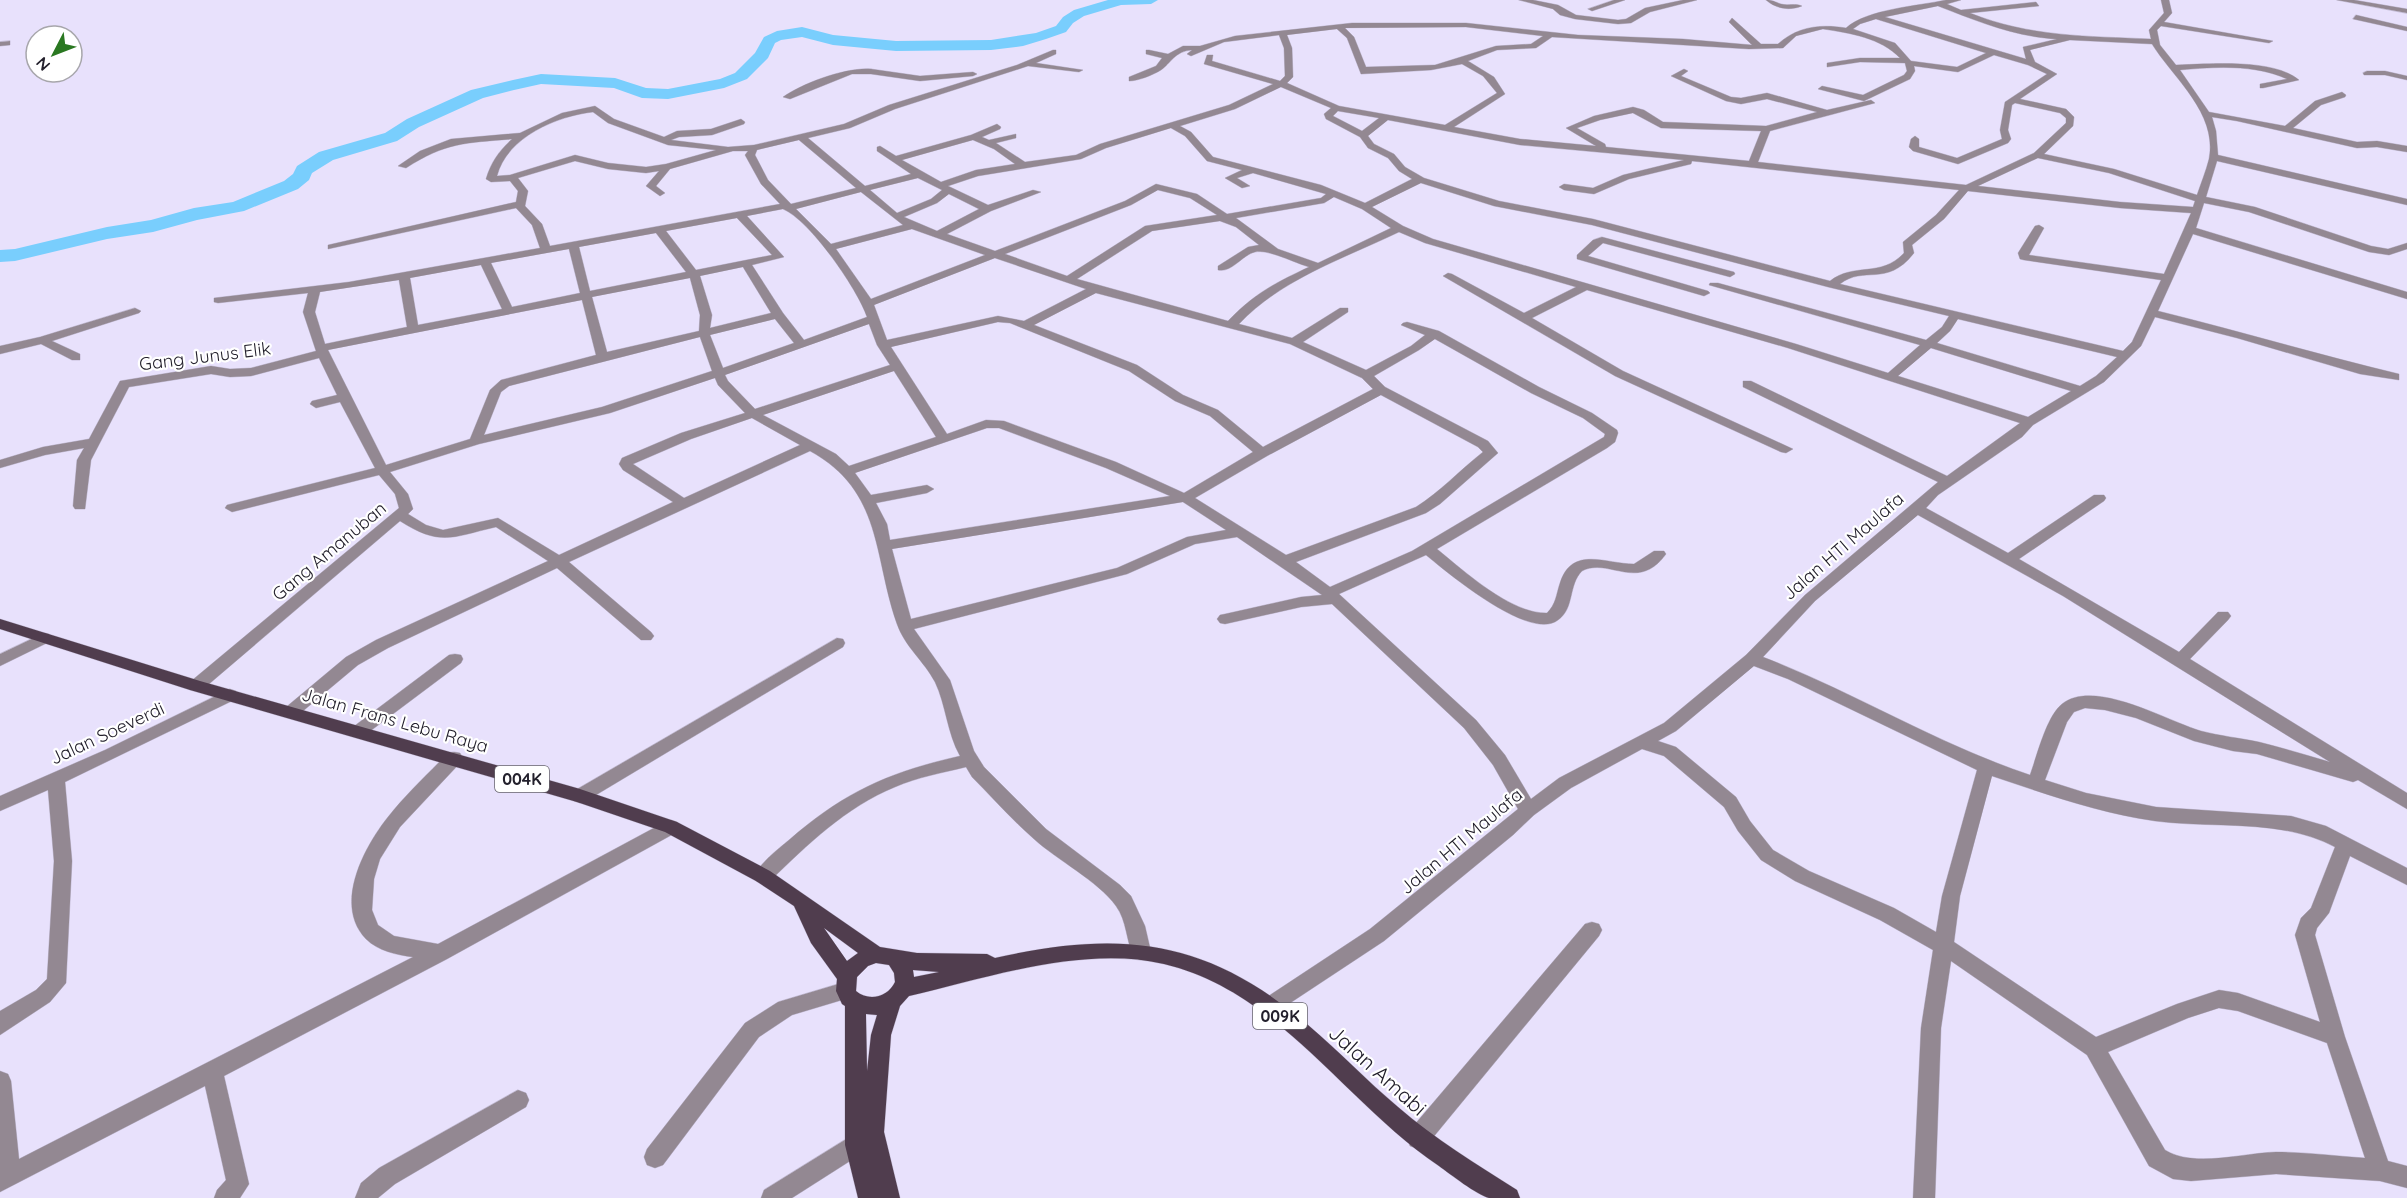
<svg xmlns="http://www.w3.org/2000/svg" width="2407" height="1198" viewBox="0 0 2407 1198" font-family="Quicksand,sans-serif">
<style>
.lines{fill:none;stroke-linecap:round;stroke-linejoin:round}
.river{fill:#79cefd;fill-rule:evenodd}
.minor-casing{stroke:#c5bed7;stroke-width:1}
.major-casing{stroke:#c5bed7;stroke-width:1}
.minor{fill:#938892;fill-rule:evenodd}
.major{fill:#503d4e;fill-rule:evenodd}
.labels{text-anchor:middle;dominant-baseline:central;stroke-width:4.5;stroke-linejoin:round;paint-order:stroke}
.shield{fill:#fff;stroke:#65636b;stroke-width:1.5}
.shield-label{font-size:16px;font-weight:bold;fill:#23202c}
.street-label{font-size:18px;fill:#23202c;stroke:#fff}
.near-street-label{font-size:21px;fill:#23202c;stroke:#fff}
</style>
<rect width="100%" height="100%" fill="#e8e1fc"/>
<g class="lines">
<!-- river -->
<polygon class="river" points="1108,0 1158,0 1151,4 1121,5 1084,16 1073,23 1066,32 1046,39 1023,46 991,50 896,51 833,45 802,37 781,40 775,43 768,58 747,79 724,88 668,99 642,98 614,88 541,84 514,90 483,98 419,127 397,141 333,160 312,173 309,180 298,189 244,211 197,220 153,232 107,239 15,261 0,262 0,250 15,249 107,227 151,220 194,208 233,202 284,181 293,174 297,166 319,152 385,133 407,119 471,90 513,80 541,74 615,78 646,88 668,89 720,79 735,73 755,53 764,37 777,31 802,27 833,35 896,41 991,40 1036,33 1056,26 1063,17 1074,10"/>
<defs>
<g id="minor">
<polygon points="1519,0 1533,0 1558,5 1576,15 1618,20 1626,19 1645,8 1683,0 1697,0 1650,12 1631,23 1618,24 1575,19 1560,15 1553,9"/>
<polygon points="1614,0 1625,0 1592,11 1588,9"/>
<path d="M 1766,0 C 1773,0 1775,2 1781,4 C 1789,6 1795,3 1802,6 C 1790,11 1776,9 1766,0 Z"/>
<path d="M 1946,0 L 1961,0 L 1947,4 L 1961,10 L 2036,2 L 2039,6 L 1970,13 C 2030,37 2087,36 2151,39 L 2149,30 L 2164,13 L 2161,0 L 2169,0 L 2172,13 L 2164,22 L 2273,41 L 2269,43 L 2161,26 L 2157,30 L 2160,45 L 2176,65 C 2208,64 2273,58 2299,80 L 2263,88 L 2260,88 L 2260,84 L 2287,79 C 2254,64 2214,67 2180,70 L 2209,112 L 2285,126 L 2315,101 L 2342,92 L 2346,95 L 2345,97 L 2321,105 L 2293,128 L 2357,142 L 2377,141 L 2407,146 L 2407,152 L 2377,147 L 2357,148 L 2237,121 L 2212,117 L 2216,131 L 2218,155 L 2407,199 L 2407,205 L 2217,161 L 2206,197 L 2255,207 L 2371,246 L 2388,249 L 2407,243 L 2407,249 L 2389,255 L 2369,252 L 2249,212 L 2204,203 L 2196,228 L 2407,292 L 2407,299 L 2193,234 L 2158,311 C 2239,331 2319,355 2399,374 L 2399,380 L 2360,374 L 2237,338 L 2155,317 L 2141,346 L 2104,382 L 2033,425 L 2022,437 L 1938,495 L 1926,508 L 2008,553 L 2094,495 L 2104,495 L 2106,498 L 2104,501 L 2019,559 L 2179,652 L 2218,612 L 2228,612 L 2231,616 L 2228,620 L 2190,659 L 2407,793 L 2407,809 L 2358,780 L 2353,782 L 2257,754 L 2233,751 L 2194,741 L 2136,718 L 2105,710 L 2085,708 L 2074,712 L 2067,722 L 2045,780 L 2086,793 L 2156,807 L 2291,816 L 2326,826 L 2407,868 L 2407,885 L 2350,856 L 2329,913 L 2317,928 L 2315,935 L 2345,1037 L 2388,1161 L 2407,1166 L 2407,1188 L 2380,1181 L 2276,1174 L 2191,1181 L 2173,1179 L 2149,1166 L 2087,1055 L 1951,961 L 1941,1028 L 1935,1198 L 1913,1198 L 1921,1028 L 1933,950 L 1880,920 L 1795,881 L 1761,860 L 1738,831 L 1724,807 L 1664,756 L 1642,749 L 1571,788 L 1534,815 L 1513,835 L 1384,941 L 1275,1013 L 1268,1016 L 1261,1013 L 1258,1007 L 1261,1001 L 1370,929 L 1518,809 L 1493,765 L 1464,728 L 1332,604 L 1301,607 L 1225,624 L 1220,623 L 1217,619 L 1220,615 L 1225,614 L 1301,597 L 1322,595 L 1237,537 L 1195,544 L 1127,574 L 914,629 L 950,680 L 974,751 L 984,767 L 1046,829 L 1120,885 L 1131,896 L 1145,926 L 1151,952 L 1148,958 L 1141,960 L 1134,958 C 1126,941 1127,921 1116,906 C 1098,881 1057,860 1034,839 C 1012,820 992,797 972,777 L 966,767 C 942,773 918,777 895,787 C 846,807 807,845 770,881 L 763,884 L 756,881 L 754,876 C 761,862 777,850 789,840 C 844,792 889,772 960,756 C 947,733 946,705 935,682 C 924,661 905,647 897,624 C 873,556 883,491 810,451 L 569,562 L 651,632 L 654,636 L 651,640 L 641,640 L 557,568 L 388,648 L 358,665 L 297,716 L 285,716 L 283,712 L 285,708 L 346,657 L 376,640 L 548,561 L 496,527 C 452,537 441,547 400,521 L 202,690 L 190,690 L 188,686 L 190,682 L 399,508 L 395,494 L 379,475 L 232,512 L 225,508 L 227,505 L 375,468 L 340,402 L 316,408 L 310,404 L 312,401 L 337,395 L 319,358 L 251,376 L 230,377 L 211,374 L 129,387 L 91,460 L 85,509 L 75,509 L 73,506 L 77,460 L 84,448 L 45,455 L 0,468 L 0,460 L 43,447 L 89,439 L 120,381 L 211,366 L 230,369 L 251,368 L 316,351 L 303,312 L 308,293 L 218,303 L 214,302 L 214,298 L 349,282 L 540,248 L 532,225 L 516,208 L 328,249 L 328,245 L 516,202 L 518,191 L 510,181 L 491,182 L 486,179 C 491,162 499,151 512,139 C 466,143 446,142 406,168 L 398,166 L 420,151 L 451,139 L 520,133 L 562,113 L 595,106 L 614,119 L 664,137 L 677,131 L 711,129 L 741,119 L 745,122 L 744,124 L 712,135 L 679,137 L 671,140 L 728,147 L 754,145 L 844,124 L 889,105 L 1017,65 L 1053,50 L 1056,50 L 1056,54 L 1036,63 L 1083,70 L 1079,72 L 1028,66 L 895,109 L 850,128 L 808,138 L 865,186 L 911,174 L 877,151 L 877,147 L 880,146 L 896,156 L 971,135 L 997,124 L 1001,127 L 1000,129 L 982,137 L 989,140 L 1016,134 L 1016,138 L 996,143 L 1025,162 L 1076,155 L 1100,144 L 1229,105 L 1273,84 L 1204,64 L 1207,55 L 1213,55 L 1212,61 L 1280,81 L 1285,76 L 1284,48 L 1279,35 L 1224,42 L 1191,56 L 1187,54 L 1192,50 C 1175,51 1171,63 1161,70 C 1153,75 1138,81 1129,81 L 1129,77 L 1156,66 L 1162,58 L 1146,54 L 1146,50 L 1149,50 L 1168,54 L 1183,46 L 1200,46 L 1235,36 L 1352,23 L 1466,23 L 1578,35 L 1683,39 L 1752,45 L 1729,22 L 1732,18 L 1761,44 L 1778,44 C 1798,26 1821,24 1846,28 C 1867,9 1918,6 1946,0 ZM 1938,6 C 1977,21 2015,37 2057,39 L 2023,47 L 2026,59 L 1885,17 ZM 1876,19 L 1986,53 L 1957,67 L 1911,61 L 1895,43 L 1853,29 L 1860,24 ZM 1466,27 L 1543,36 L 1531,44 L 1496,46 L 1435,65 L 1366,67 L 1354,37 L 1345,28 ZM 1337,29 L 1347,38 L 1361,74 L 1431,70 L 1462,64 L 1483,76 L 1497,93 L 1445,125 L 1339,106 L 1287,83 L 1293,77 L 1292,48 L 1287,35 ZM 1823,29 C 1850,33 1881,38 1900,58 L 1860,58 L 1827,63 L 1827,67 L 1860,62 L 1905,63 L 1907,71 L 1904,75 L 1863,95 L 1822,86 L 1818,89 L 1864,101 L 1910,79 L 1915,71 L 1914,66 L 1958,72 L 1994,55 L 2028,65 L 2047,74 L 2005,102 L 2000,130 L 2002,139 L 1957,158 L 1919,147 L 1919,139 L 1915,136 L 1911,139 L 1909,147 L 1913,151 L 1958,164 L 2008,143 L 2011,139 L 2008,130 L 2012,105 L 2015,103 L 2060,113 L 2066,118 L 2066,123 L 2034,153 L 1966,185 L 1758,162 L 1770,131 L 1875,103 L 1871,100 L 1827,110 L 1767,93 L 1741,98 L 1731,97 L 1681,76 L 1688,71 L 1684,69 L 1671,76 L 1726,101 L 1741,104 L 1767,99 L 1817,112 L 1766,126 L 1663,122 L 1644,110 L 1633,107 L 1594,116 L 1566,128 L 1596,146 L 1520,139 L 1454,127 L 1505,94 L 1494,77 L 1468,61 L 1497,50 L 1536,48 L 1552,37 L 1749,49 L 1783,48 L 1796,36 ZM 2070,40 L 2152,44 C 2173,78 2218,113 2209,159 C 2206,171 2201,183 2197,195 L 2114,169 L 2044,154 L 2073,126 L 2074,117 L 2066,109 L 2020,99 L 2057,74 L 2035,62 L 2030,50 ZM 1281,87 L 1331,108 L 1324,114 L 1326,119 L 1360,137 L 1368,148 L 1388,158 L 1399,171 L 1412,179 L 1365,203 L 1321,185 L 1213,157 L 1191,132 L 1180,126 L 1235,109 ZM 1338,111 L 1379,118 L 1362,131 L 1333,116 ZM 593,112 L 608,123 L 668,145 L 716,150 L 666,164 L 646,167 L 608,163 L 575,155 L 510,175 L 497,176 C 507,137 557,116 593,112 ZM 1633,113 L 1661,128 L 1761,131 L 1749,161 L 1606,147 L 1605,144 L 1577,128 L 1600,120 ZM 1388,120 L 1520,145 L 1684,160 L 1623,175 L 1593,188 L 1564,184 L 1559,187 L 1564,190 L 1594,194 L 1629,179 L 1691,164 L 1692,161 L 1959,190 L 1936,215 L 1903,242 L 1904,253 C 1881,278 1854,262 1830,281 L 1593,219 L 1499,201 L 1424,178 L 1405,167 L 1394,154 L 1374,144 L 1368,136 ZM 1171,128 L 1185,136 L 1207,161 L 1242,170 L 1225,178 L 1242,188 L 1250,186 L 1237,178 L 1253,173 L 1326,194 L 1321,198 L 1227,214 L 1197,194 L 1156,184 L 1125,201 L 995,251 L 947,234 L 991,211 L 1041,192 L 1033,190 L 988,205 L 948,186 L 978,176 L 1081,159 L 1106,148 ZM 799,140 L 856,188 L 791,204 L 768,180 L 755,155 L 757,150 ZM 973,140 L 994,149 L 1015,164 L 976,170 L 941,182 L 902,160 ZM 733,151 L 748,151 L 745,155 L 761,184 L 780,204 L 550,246 L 542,224 L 525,206 L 528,191 L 518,178 L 575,161 L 608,169 L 646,173 L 659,171 L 646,186 L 660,196 L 665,193 L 656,186 L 670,169 ZM 2038,158 L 2109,173 L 2195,201 L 2193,207 L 2120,202 L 1978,186 ZM 918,178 L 942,190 L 931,199 L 897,213 L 870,190 ZM 1421,183 L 1494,206 L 1592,225 L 1828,287 L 1949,316 L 1942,327 L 1926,340 L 1718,283 L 1710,283 L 1709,285 L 1920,345 L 1888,373 L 1796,344 L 1433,239 L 1403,226 L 1372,207 ZM 1158,190 L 1190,198 L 1217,215 L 1145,226 L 1067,276 L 1005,254 L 1131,205 ZM 1968,191 L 2120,208 L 2191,213 L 2164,274 L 2029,255 L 2044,228 L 2039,225 L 2035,226 L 2018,253 L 2020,259 L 2024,260 L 2161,280 L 2132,342 L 2123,351 L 1840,284 C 1864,265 1887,288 1914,253 L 1912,245 L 1944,219 ZM 861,192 L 903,225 L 831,244 L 796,209 ZM 949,194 L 979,209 L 937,231 L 904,217 L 937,203 ZM 1334,197 L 1362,209 L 1391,228 L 1318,263 L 1278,249 L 1236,218 L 1324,203 ZM 783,209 C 810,220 858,290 867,317 L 804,340 L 783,313 L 752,265 L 784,257 L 747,216 ZM 737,218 L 772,255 L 696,270 L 666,231 ZM 1220,221 L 1236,227 L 1259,245 L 1248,247 L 1218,266 L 1218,270 C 1232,273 1242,255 1255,252 C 1268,249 1295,263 1309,267 C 1275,283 1255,293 1228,321 L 1077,279 L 1152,231 ZM 912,229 L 985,255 L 871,299 L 836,249 ZM 1399,232 L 1425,243 L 1576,287 L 1524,313 L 1452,274 L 1448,273 L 1443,276 L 1615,376 L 1781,452 L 1786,453 L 1793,449 L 1623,371 L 1532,318 L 1587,290 L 1788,348 L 2020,423 L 1947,476 L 1751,381 L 1743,381 L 1743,387 L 1938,482 L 1805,595 L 1746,655 L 1664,723 L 1559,778 L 1531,799 L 1505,755 L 1476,720 L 1339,594 L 1426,555 C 1448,573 1530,642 1558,620 C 1575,608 1568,585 1582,571 C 1609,557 1638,593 1666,554 L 1664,551 L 1654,551 L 1634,564 C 1606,564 1572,545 1560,583 C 1556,595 1556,604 1547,613 C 1511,614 1464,571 1437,549 L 1607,448 L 1615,442 L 1618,433 L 1617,430 L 1592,413 L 1539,387 L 1439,331 L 1407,322 L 1403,323 L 1401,325 L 1425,335 L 1411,346 L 1366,370 L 1303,342 L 1348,312 L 1348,308 L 1340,308 L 1292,338 L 1239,324 C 1281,279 1345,258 1399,232 ZM 656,233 L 686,272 L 590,291 L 579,247 ZM 569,249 L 580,293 L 512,307 L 491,263 ZM 995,258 L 1086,289 L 1024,321 L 998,316 L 887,340 L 874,305 ZM 481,265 L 502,309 L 418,325 L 410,278 ZM 743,267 L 771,313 L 710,328 L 712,315 L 700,276 ZM 690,278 L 700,315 L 699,331 L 607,352 L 592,297 ZM 399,280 L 407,327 L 325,344 L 315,312 L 320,292 ZM 1096,293 L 1290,344 L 1362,378 L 1373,389 L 1263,447 L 1218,410 L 1183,395 L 1137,365 L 1034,325 ZM 582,300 L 596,355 L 501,380 L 490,390 L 470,439 L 386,465 L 328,350 ZM 775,319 L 794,343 L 723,368 L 710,335 ZM 1958,319 L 2117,357 L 2096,376 L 2080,386 L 1937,343 L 1950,331 ZM 998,322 L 1010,323 L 1129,371 L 1175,401 L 1210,416 L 1253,452 L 1184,493 L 1116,462 L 1004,421 L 986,420 L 947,434 L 891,347 ZM 869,324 L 877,345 L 890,365 L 755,409 L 728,381 L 725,375 ZM 700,337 L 712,371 L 602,407 L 484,435 L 501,392 L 509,386 ZM 1435,339 L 1531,393 L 1583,418 L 1605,434 L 1604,437 L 1412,551 L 1330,587 L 1296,562 L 1426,513 L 1440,504 L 1498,453 L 1488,441 L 1385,387 L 1374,376 L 1419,350 ZM 1931,348 L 2071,391 L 2028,417 L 1898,376 ZM 894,371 L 936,437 L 849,466 L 836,454 L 763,415 ZM 715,378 L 718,385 L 745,413 L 681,433 L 622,458 L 619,464 L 623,470 L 673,502 L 559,555 L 498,518 L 443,530 L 426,525 L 408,514 L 413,509 L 408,494 L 390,472 L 479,444 L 610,413 ZM 1381,395 L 1478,447 L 1483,452 C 1460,470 1440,492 1416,507 L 1286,555 L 1195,498 L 1267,456 ZM 752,418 L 800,445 L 684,498 L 633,464 L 691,439 ZM 987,428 L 999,428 L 1106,468 L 1170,496 L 890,540 L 887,524 L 876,503 L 927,493 L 934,489 L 927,485 L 871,495 L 855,473 ZM 1183,502 L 1226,530 L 1187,537 L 1117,568 L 911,619 L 892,549 ZM 1918,515 L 2063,596 L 2330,762 C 2306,755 2283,748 2259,742 C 2240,738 2220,736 2201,731 C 2167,721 2094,678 2062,704 C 2046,717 2037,756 2030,775 C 1937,744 1854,692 1763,657 L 1815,601 ZM 1754,666 L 1788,679 L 1977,770 L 1942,896 L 1936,932 L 1894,908 L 1809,871 L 1773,850 L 1750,821 L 1736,797 L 1676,747 L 1658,741 L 1676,731 ZM 1992,776 C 2046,794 2099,813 2155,821 C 2215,829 2280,818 2335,847 L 2311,908 L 2301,918 L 2295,935 L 2320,1022 L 2238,993 L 2219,990 L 2177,1004 L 2096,1037 L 1954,942 L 1960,896 ZM 2219,1008 L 2238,1011 L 2327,1043 L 2365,1158 C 2335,1156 2305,1152 2276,1152 C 2242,1153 2194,1168 2165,1150 L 2108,1052 L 2188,1018 Z"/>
<polygon points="2337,0 2354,0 2407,9 2407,13"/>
<polygon points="2356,15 2407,27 2407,31 2353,19"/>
<polygon points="10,41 10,45 0,46 0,42"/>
<path d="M 871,69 L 920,76 L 973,72 L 977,74 L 973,76 L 920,81 L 871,74 L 852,74 L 790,99 L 783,97 C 803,83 846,67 871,69 Z"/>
<polygon points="2367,71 2385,71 2407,76 2407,80 2385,75 2364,75 2363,73"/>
<polygon points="1602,237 1734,272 1735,274 1730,277 1603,243 1588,256 1708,291 1710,293 1704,296 1577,259 1577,255 1593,240"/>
<polygon points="135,308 141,311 139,313 52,341 80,354 80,360 72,360 41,344 0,354 0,346 40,337"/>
<polygon points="44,633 49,634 52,638 49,642 0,666 0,654"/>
<polygon points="837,638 843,639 845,643 843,647 586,801 580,803 574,801 571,796 574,791"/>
<polygon points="455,654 461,655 463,659 461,663 365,735 353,735 351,731 353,727 449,655"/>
<polygon points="230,689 236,691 238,695 236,699 65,782 72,861 66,983 50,1002 0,1035 0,1011 36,990 47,979 54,861 48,790 0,811 0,796 105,750"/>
<path d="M 454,752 L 460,753 L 463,758 L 460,763 L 400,827 L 380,859 L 374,879 L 372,910 L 378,925 L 394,936 L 438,944 L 665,822 L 671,820 L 677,822 L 680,827 L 677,832 L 447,959 L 224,1076 L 249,1184 L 240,1198 L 214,1198 L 217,1190 L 226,1180 L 205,1086 L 0,1192 L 0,1071 L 8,1074 L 11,1081 L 19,1159 L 413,957 C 397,955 378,951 366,939 C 333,905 364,847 388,817 C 406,794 428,774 448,753 Z"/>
<polygon points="1592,922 1599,924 1602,930 1599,936 1426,1146 1418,1149 1410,1146 1407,1138 1410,1130 1585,924"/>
<polygon points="845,982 852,985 855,991 852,997 792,1015 759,1037 663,1165 655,1168 647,1165 644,1157 647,1149 745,1023 778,1002"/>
<polygon points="518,1090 526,1093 529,1100 526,1107 395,1184 378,1198 355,1198 361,1183 379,1168"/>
<polygon points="864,1128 872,1131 875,1139 872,1147 792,1198 761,1198 764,1190"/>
</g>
<path id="major" d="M 0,619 L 200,681 L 580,789 L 677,822 L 770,871 L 880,947 L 917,953 L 987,954 L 995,958 C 1121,930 1206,938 1308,1025 C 1339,1051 1367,1081 1398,1107 C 1435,1139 1476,1164 1517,1190 L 1520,1198 C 1511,1198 1497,1198 1489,1198 C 1477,1195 1450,1174 1439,1166 C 1345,1103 1279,991 1164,964 C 1083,945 987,978 909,996 L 900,1006 L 891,1035 L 884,1132 L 900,1198 L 858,1198 L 845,1145 L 845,1006 L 842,1004 L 836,991 L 837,979 L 811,943 L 794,906 L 756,881 L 665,832 L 577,802 L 190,690 L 0,629 ZM 824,928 L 858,953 L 847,961 ZM 876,963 L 889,965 L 894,973 L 895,982 C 888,997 869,1002 856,991 L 857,977 L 868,966 ZM 913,970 L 939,972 L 914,977 ZM 866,1014 L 877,1015 L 871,1035 L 867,1071 Z"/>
</defs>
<!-- minor casing -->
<use href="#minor" class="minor-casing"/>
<!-- major casing -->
<use href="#major" class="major-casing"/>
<!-- minor -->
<use href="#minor" class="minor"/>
<!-- major -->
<use href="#major" class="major"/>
</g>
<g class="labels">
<!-- shield labels -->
<g class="shield">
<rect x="495" y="766" width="54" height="26" rx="4.5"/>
<rect x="1253" y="1003" width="54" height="26" rx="4.5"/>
</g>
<g class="shield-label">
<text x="522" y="779">004K</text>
<text x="1280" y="1016">009K</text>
</g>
<!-- street labels -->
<g class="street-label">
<text transform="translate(205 356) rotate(-7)">Gang Junus Elik</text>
<text transform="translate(1843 546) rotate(-41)">Jalan HTI Maulafa</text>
<text transform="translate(329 551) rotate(-40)">Gang Amanuban</text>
<text transform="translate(395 720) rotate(16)">Jalan Frans Lebu Raya</text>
<text transform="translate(107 733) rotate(-25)">Jalan Soeverdi</text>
<text transform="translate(1461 841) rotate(-40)">Jalan HTI Maulafa</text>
</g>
<!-- near-street labels -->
<g class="near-street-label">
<text transform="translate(1378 1070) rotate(42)">Jalan Amabi</text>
</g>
</g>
<!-- north arrow -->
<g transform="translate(54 54) rotate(228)"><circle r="28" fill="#ffffff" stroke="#a7a6ab" stroke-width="1.5"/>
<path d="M0-4.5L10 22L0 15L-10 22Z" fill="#2a7821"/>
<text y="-9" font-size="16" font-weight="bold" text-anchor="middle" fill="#23202c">N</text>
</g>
</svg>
